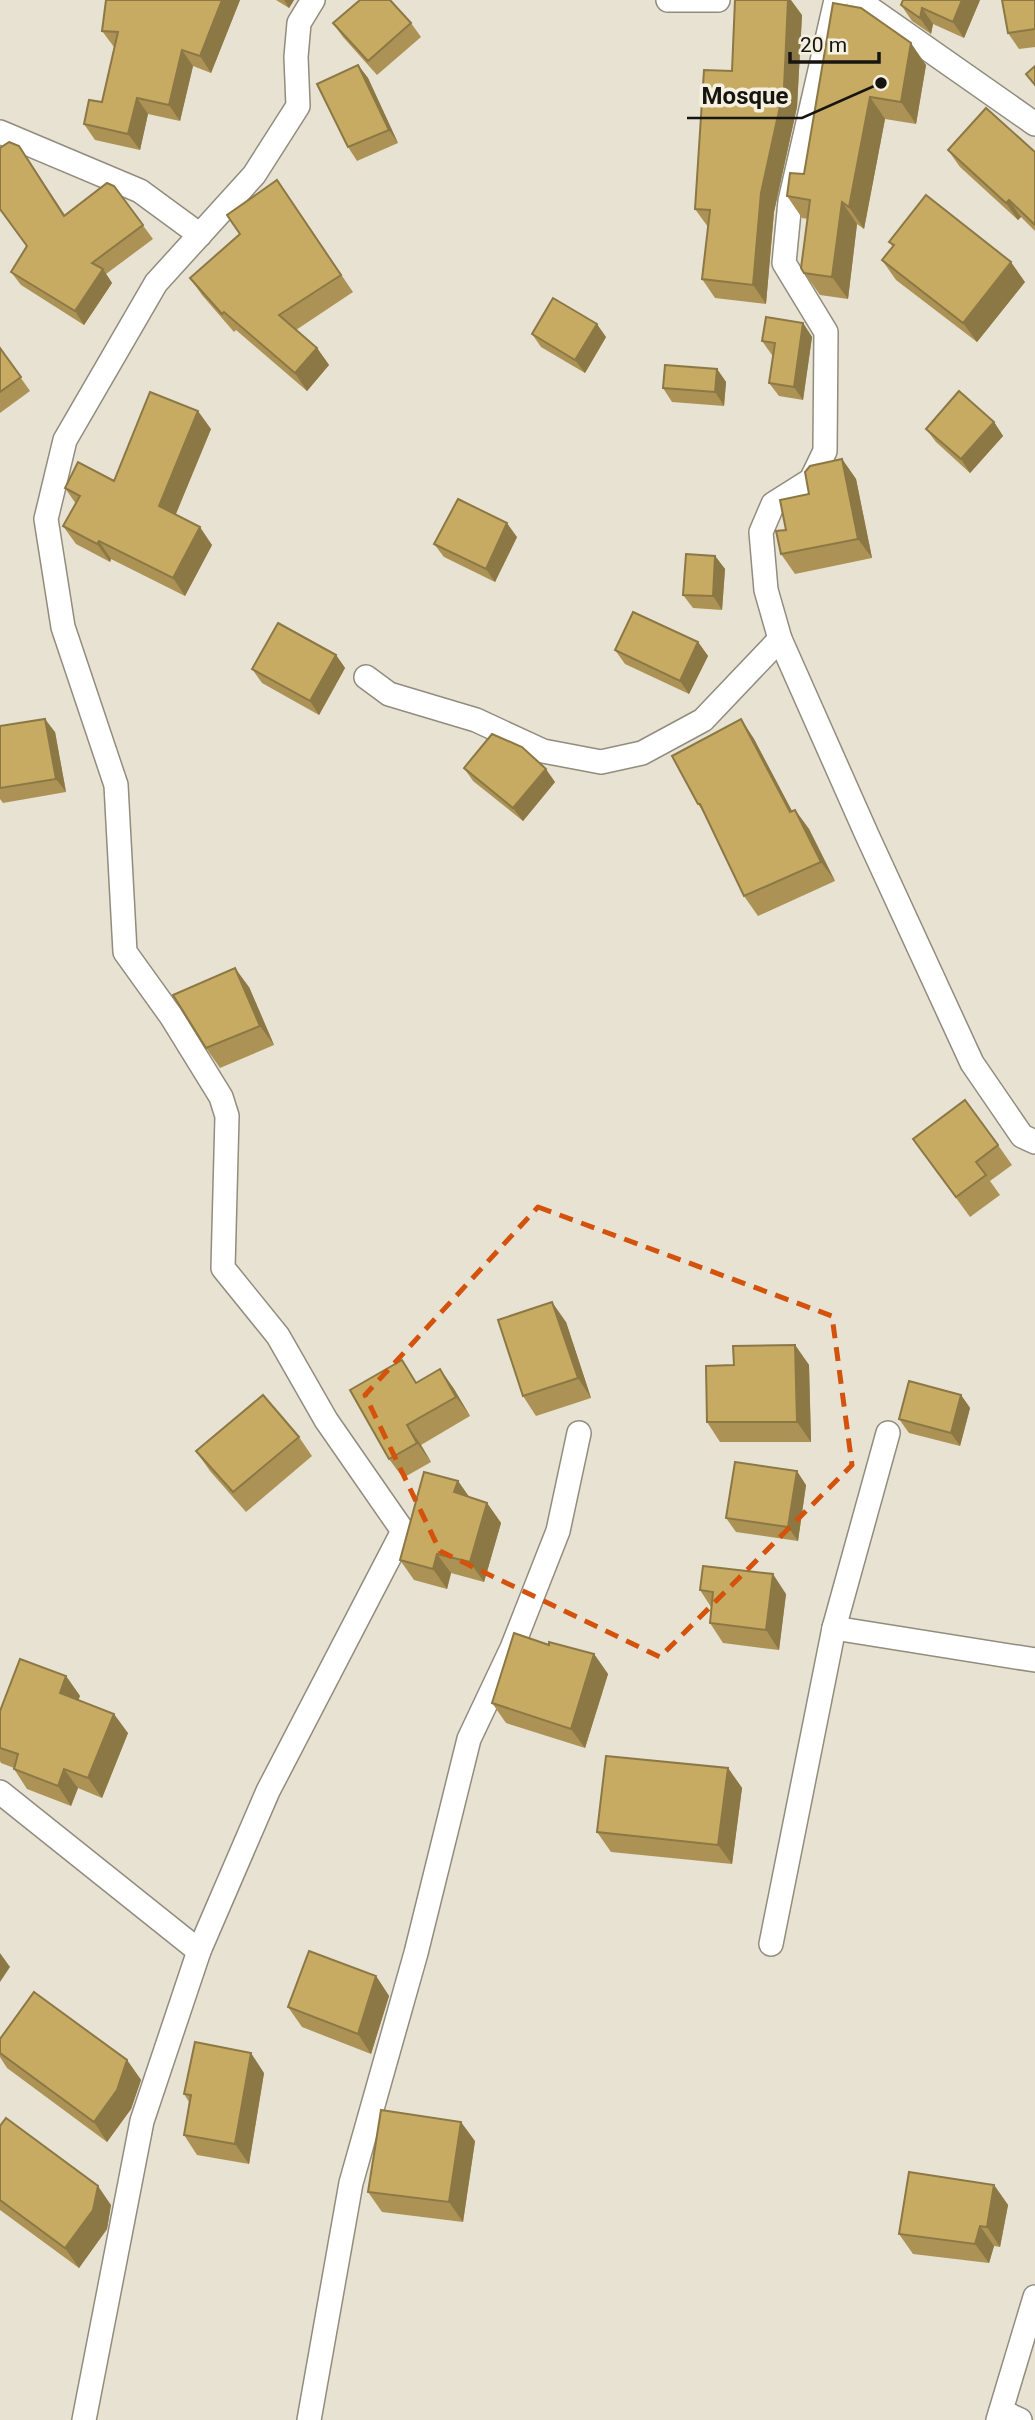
<svg xmlns="http://www.w3.org/2000/svg" width="1035" height="2420" viewBox="0 0 1035 2420" font-family="Roboto,sans-serif">
<style>
.lines{fill:none;stroke-linecap:round;stroke-linejoin:round}
.minor-casing{stroke:#928c7e;stroke-width:26}
.minor{stroke:#fff;stroke-width:23}
.wall{fill:#ac9355}
.shaded-wall{fill:#8c7845}
.building{fill:#c8ab63;stroke:#8c7845;stroke-width:2}
.marked{fill:none;stroke:#d3520c;stroke-width:5;stroke-dasharray:14 9;stroke-linejoin:round}
.leader{fill:none;stroke:#171510;stroke-width:2.5}
.callout-dot{fill:#171510;stroke:#f6f0e1;stroke-width:2.5}
.callout-label{font-size:24px;text-anchor:middle;font-weight:bold;fill:#171510;stroke:#f6f0e1;stroke-width:7;stroke-linejoin:round;paint-order:stroke}
</style>
<rect width="100%" height="100%" fill="#e8e2d3"/>
<g class="lines">
<defs>
<g id="minor">
<polyline points="668,0 718,0"/>
<polyline points="836,0 790,201 784,263 826,332 825,451 811,480 773,504 761,532 766,590 780,639 867,835 972,1063 1022,1136 1035,1142"/>
<polyline points="858,0 1035,124"/>
<polyline points="0,132 140,191 200,235"/>
<polyline points="366,677 389,694 476,720 543,751 601,762 642,753 703,720 780,639"/>
<polyline points="834,1628 1035,1660"/>
<polyline points="0,1792 199,1951"/>
<polyline points="771,1944 834,1628 888,1433"/>
<polyline points="1001,2411 1020,2420"/>
<polyline points="84,2420 142,2121 199,1951 268,1791 403,1531 326,1420 278,1336 223,1268 227,1116 221,1097 171,1016 125,952 116,785 63,627 46,519 65,440 156,283 254,175 298,106 296,57 299,23 313,0"/>
<polyline points="309,2420 351,2183 416,1953 469,1739 512,1648 558,1531 579,1433"/>
<polyline points="998,2420 1035,2297"/>
</g>
</defs>
<!-- minor casing -->
<use href="#minor" class="minor-casing"/>
<!-- minor -->
<use href="#minor" class="minor"/>
</g>
<!-- wall -->
<g class="wall">
<polygon points="240,0 211,73 193,66 180,121 148,114 140,150 95,140 84,124 102,102 114,47 102,31"/>
<polygon points="276,0 294,0 289,8"/>
<polygon points="903,0 980,0 964,38 933,24 931,34 912,21 901,5"/>
<polygon points="1035,0 1035,47 1019,49 1008,33"/>
<polygon points="833,3 926,65 916,124 885,119 864,229 857,224 848,299 820,295 801,268 808,219 802,218 787,196 804,174"/>
<polygon points="802,15 797,107 774,212 766,304 715,298 702,279 708,227 695,209 732,71"/>
<polygon points="333,23 411,23 421,37 377,75 343,37"/>
<polygon points="358,65 368,78 398,143 357,161 348,147"/>
<polygon points="948,150 1035,152 1035,231 1021,217 1018,220 960,167"/>
<polygon points="28,159 65,215 114,186 153,239 106,274 112,283 84,325 21,285 11,272 26,247"/>
<polygon points="277,180 353,292 296,330 317,348 329,365 307,391 236,330 234,332 202,295 190,278 240,234"/>
<polygon points="889,242 1025,282 977,342 896,280 882,260 893,247"/>
<polygon points="803,323 812,337 803,400 779,396 769,383 773,355 772,355 762,341"/>
<polygon points="532,334 606,337 585,373 541,347"/>
<polygon points="0,348 30,391 0,413"/>
<polygon points="717,369 726,382 724,406 672,402 663,388"/>
<polygon points="994,422 1003,436 970,473 936,442 926,429"/>
<polygon points="211,429 176,514 212,545 185,596 111,559 110,562 76,544 63,526 76,504 65,488 114,481"/>
<polygon points="842,459 856,479 872,558 795,574 781,554 786,530 809,494"/>
<polygon points="517,537 495,582 444,557 434,544"/>
<polygon points="715,556 725,569 722,610 693,608 683,595"/>
<polygon points="698,642 708,656 689,694 625,664 615,650"/>
<polygon points="336,655 345,668 319,715 262,683 252,669"/>
<polygon points="741,719 754,739 792,811 795,810 809,829 835,881 758,916 744,896 704,813 698,804"/>
<polygon points="0,726 55,732 66,792 3,803 0,799"/>
<polygon points="464,768 555,782 523,821 473,781"/>
<polygon points="249,987 274,1045 220,1068 206,1048"/>
<polygon points="913,1139 998,1145 1012,1165 990,1181 1000,1195 970,1217"/>
<polygon points="566,1322 591,1398 536,1416 523,1396"/>
<polygon points="795,1345 809,1365 811,1442 720,1442 707,1422 734,1365"/>
<polygon points="440,1369 454,1389 470,1416 421,1445 431,1462 403,1478 389,1459 418,1383"/>
<polygon points="961,1395 970,1408 960,1446 909,1433 899,1419"/>
<polygon points="299,1437 312,1456 246,1512 210,1471 196,1451"/>
<polygon points="458,1481 469,1497 487,1503 501,1523 484,1582 451,1573 447,1589 414,1580 400,1560"/>
<polygon points="806,1485 798,1541 736,1532 726,1518"/>
<polygon points="700,1590 786,1594 779,1650 723,1643 710,1623 711,1607"/>
<polygon points="549,1645 594,1654 608,1674 585,1748 506,1723 492,1703"/>
<polygon points="66,1676 80,1696 78,1700 128,1733 102,1798 78,1788 71,1806 27,1789 14,1769 14,1768 1,1763 0,1761 0,1711"/>
<polygon points="728,1768 742,1788 732,1864 611,1852 597,1832"/>
<polygon points="376,1976 389,1996 371,2054 302,2027 288,2007"/>
<polygon points="0,2039 127,2060 141,2080 131,2109 107,2142 7,2068 0,2057"/>
<polygon points="264,2073 249,2164 197,2155 184,2135 189,2102 184,2094"/>
<polygon points="0,2126 111,2205 107,2229 79,2268 0,2210"/>
<polygon points="475,2141 463,2222 382,2212 368,2192"/>
<polygon points="994,2185 1008,2205 1000,2247 994,2246 989,2263 913,2254 899,2234"/>
</g>
<!-- shaded-wall -->
<g class="shaded-wall">
<polygon points="222,0 240,0 211,73 200,56"/>
<polygon points="284,0 294,0 289,8"/>
<polygon points="788,0 791,0 802,15 797,107 774,212 766,304 753,285 761,193"/>
<polygon points="962,0 980,0 964,38 953,22"/>
<polygon points="922,8 933,24 931,34 920,18"/>
<polygon points="911,43 926,65 916,124 901,102"/>
<polygon points="182,50 193,66 180,121 169,105"/>
<polygon points="358,65 368,78 398,143 389,130"/>
<polygon points="870,97 885,119 864,229 849,207"/>
<polygon points="137,98 148,114 140,150 128,134"/>
<polygon points="1009,200 1021,217 1018,220 1006,203"/>
<polygon points="842,202 857,224 848,299 832,277"/>
<polygon points="1011,262 1025,282 977,342 963,323"/>
<polygon points="103,269 112,283 84,325 75,311"/>
<polygon points="803,323 812,337 803,400 794,387"/>
<polygon points="597,324 606,337 585,373 575,360"/>
<polygon points="317,348 329,365 307,391 295,373"/>
<polygon points="717,369 726,382 724,406 715,392"/>
<polygon points="198,411 211,429 172,523 159,506"/>
<polygon points="994,422 1003,436 970,473 961,459"/>
<polygon points="842,459 856,479 872,558 858,539"/>
<polygon points="507,523 517,537 495,582 486,569"/>
<polygon points="200,527 212,545 185,596 173,578"/>
<polygon points="99,541 111,559 110,562 97,544"/>
<polygon points="715,556 725,569 722,610 713,596"/>
<polygon points="698,642 708,656 689,694 680,681"/>
<polygon points="336,655 345,668 319,715 310,701"/>
<polygon points="45,719 55,732 66,792 56,779"/>
<polygon points="741,719 754,739 803,832 790,812"/>
<polygon points="546,769 555,782 523,821 513,808"/>
<polygon points="795,810 809,829 835,881 821,862"/>
<polygon points="235,968 249,987 274,1045 260,1026"/>
<polygon points="552,1302 566,1322 591,1398 578,1378"/>
<polygon points="795,1345 809,1365 811,1442 797,1422"/>
<polygon points="440,1369 454,1389 470,1416 456,1397"/>
<polygon points="961,1395 970,1408 960,1446 951,1433"/>
<polygon points="407,1425 421,1445 431,1462 417,1443"/>
<polygon points="797,1471 806,1485 798,1541 788,1527"/>
<polygon points="458,1481 472,1501 454,1492"/>
<polygon points="487,1503 501,1523 484,1582 470,1562"/>
<polygon points="437,1554 451,1573 447,1589 433,1569"/>
<polygon points="773,1574 786,1594 779,1650 766,1630"/>
<polygon points="594,1654 608,1674 585,1748 571,1729"/>
<polygon points="66,1676 80,1696 73,1713 60,1693"/>
<polygon points="114,1714 128,1733 102,1798 88,1778"/>
<polygon points="728,1768 742,1788 732,1864 718,1845"/>
<polygon points="64,1769 78,1788 71,1806 58,1786"/>
<polygon points="0,1953 10,1967 0,1982"/>
<polygon points="376,1976 389,1996 371,2054 358,2034"/>
<polygon points="251,2053 264,2073 249,2164 235,2144"/>
<polygon points="127,2060 141,2080 131,2109 107,2142 94,2122"/>
<polygon points="461,2122 475,2141 463,2222 449,2202"/>
<polygon points="994,2185 1008,2205 1000,2247 987,2227"/>
<polygon points="98,2186 111,2205 107,2229 79,2268 65,2248"/>
<polygon points="980,2226 994,2246 989,2263 975,2244"/>
</g>
<!-- building -->
<g class="building">
<polygon points="106,0 222,0 200,56 182,50 169,105 137,98 128,134 84,124 89,100 102,102 118,32 102,31"/>
<polygon points="360,0 390,0 411,23 368,61 333,23"/>
<polygon points="735,0 788,0 784,88 761,193 753,285 702,279 710,210 695,209 704,70 732,71"/>
<polygon points="903,0 962,0 953,22 922,8 920,18 901,5"/>
<polygon points="1002,0 1035,0 1035,29 1008,33"/>
<polygon points="833,3 861,8 911,43 901,102 870,97 849,207 842,202 832,277 804,273 801,268 810,200 787,196 790,173 804,174"/>
<polygon points="358,65 389,130 348,147 317,84"/>
<polygon points="1035,66 1035,85 1026,74"/>
<polygon points="986,108 1035,152 1035,225 1009,200 1006,203 948,150"/>
<polygon points="9,142 19,146 64,216 107,183 114,186 143,225 92,263 103,269 75,311 11,272 27,246 0,209 0,148"/>
<polygon points="277,180 341,275 279,315 317,348 295,373 224,312 222,314 190,278 240,234 227,215"/>
<polygon points="926,195 1011,262 963,323 882,260 894,245 889,242"/>
<polygon points="553,298 597,324 575,360 532,334"/>
<polygon points="766,317 803,323 794,387 769,383 775,343 762,341"/>
<polygon points="0,348 21,377 0,392"/>
<polygon points="665,365 717,369 715,392 663,388"/>
<polygon points="959,391 994,422 961,459 926,429"/>
<polygon points="150,392 198,411 159,506 200,527 173,578 99,541 97,544 63,526 80,496 65,488 78,462 114,481"/>
<polygon points="842,459 858,539 781,554 776,531 786,530 780,500 809,494 805,472 810,466"/>
<polygon points="458,499 507,523 486,569 434,544"/>
<polygon points="686,554 715,556 713,596 683,595"/>
<polygon points="633,612 698,642 680,681 615,650"/>
<polygon points="278,623 336,655 310,701 252,669"/>
<polygon points="45,719 56,779 0,788 0,726"/>
<polygon points="741,719 790,812 795,810 821,862 744,896 700,804 698,804 672,756"/>
<polygon points="492,734 522,747 546,769 513,808 464,768"/>
<polygon points="235,968 260,1026 206,1048 173,995"/>
<polygon points="965,1100 998,1145 976,1162 986,1175 956,1197 913,1139"/>
<polygon points="552,1302 578,1378 523,1396 498,1320"/>
<polygon points="795,1345 797,1422 707,1422 706,1366 734,1365 733,1346"/>
<polygon points="402,1360 416,1383 440,1369 456,1397 407,1425 417,1443 389,1459 350,1390"/>
<polygon points="909,1381 961,1395 951,1433 899,1419"/>
<polygon points="263,1395 299,1437 233,1492 196,1451"/>
<polygon points="735,1462 797,1471 788,1527 726,1518"/>
<polygon points="424,1472 458,1481 454,1492 487,1503 470,1562 437,1554 433,1569 400,1560"/>
<polygon points="703,1566 773,1574 766,1630 710,1623 713,1592 700,1590"/>
<polygon points="514,1633 549,1645 549,1642 594,1654 571,1729 492,1703"/>
<polygon points="20,1659 66,1676 60,1693 114,1714 88,1778 64,1769 58,1786 14,1769 18,1754 0,1748 0,1711"/>
<polygon points="606,1756 728,1768 718,1845 597,1832"/>
<polygon points="309,1951 376,1976 358,2034 288,2007"/>
<polygon points="34,1992 127,2060 117,2090 94,2122 0,2053 0,2039"/>
<polygon points="195,2042 251,2053 235,2144 184,2135 191,2095 184,2094"/>
<polygon points="381,2110 461,2122 449,2202 368,2192"/>
<polygon points="6,2118 98,2186 93,2210 65,2248 0,2200 0,2126"/>
<polygon points="909,2172 994,2185 987,2227 980,2226 975,2244 899,2234"/>
</g>
<!-- marked area -->
<path class="marked" d="M 538,1207 L 832,1316 L 852,1465 L 660,1657 L 440,1551 L 365,1395 Z"/>
<!-- callouts -->
<path class="leader" d="M881 83L802 118H687"/>
<circle class="callout-dot" cx="881" cy="83" r="7"/>
<g class="callout-label">
<text x="745" y="104">Mosque</text>
</g>
<!-- scale -->
<path d="M790 52v10h89v-10" fill="none" stroke="#171510" stroke-width="3.5"/>
<text x="800" y="52" font-size="21" fill="#171510" stroke="#f6f0e1" stroke-width="5" paint-order="stroke">20 m</text>
</svg>
